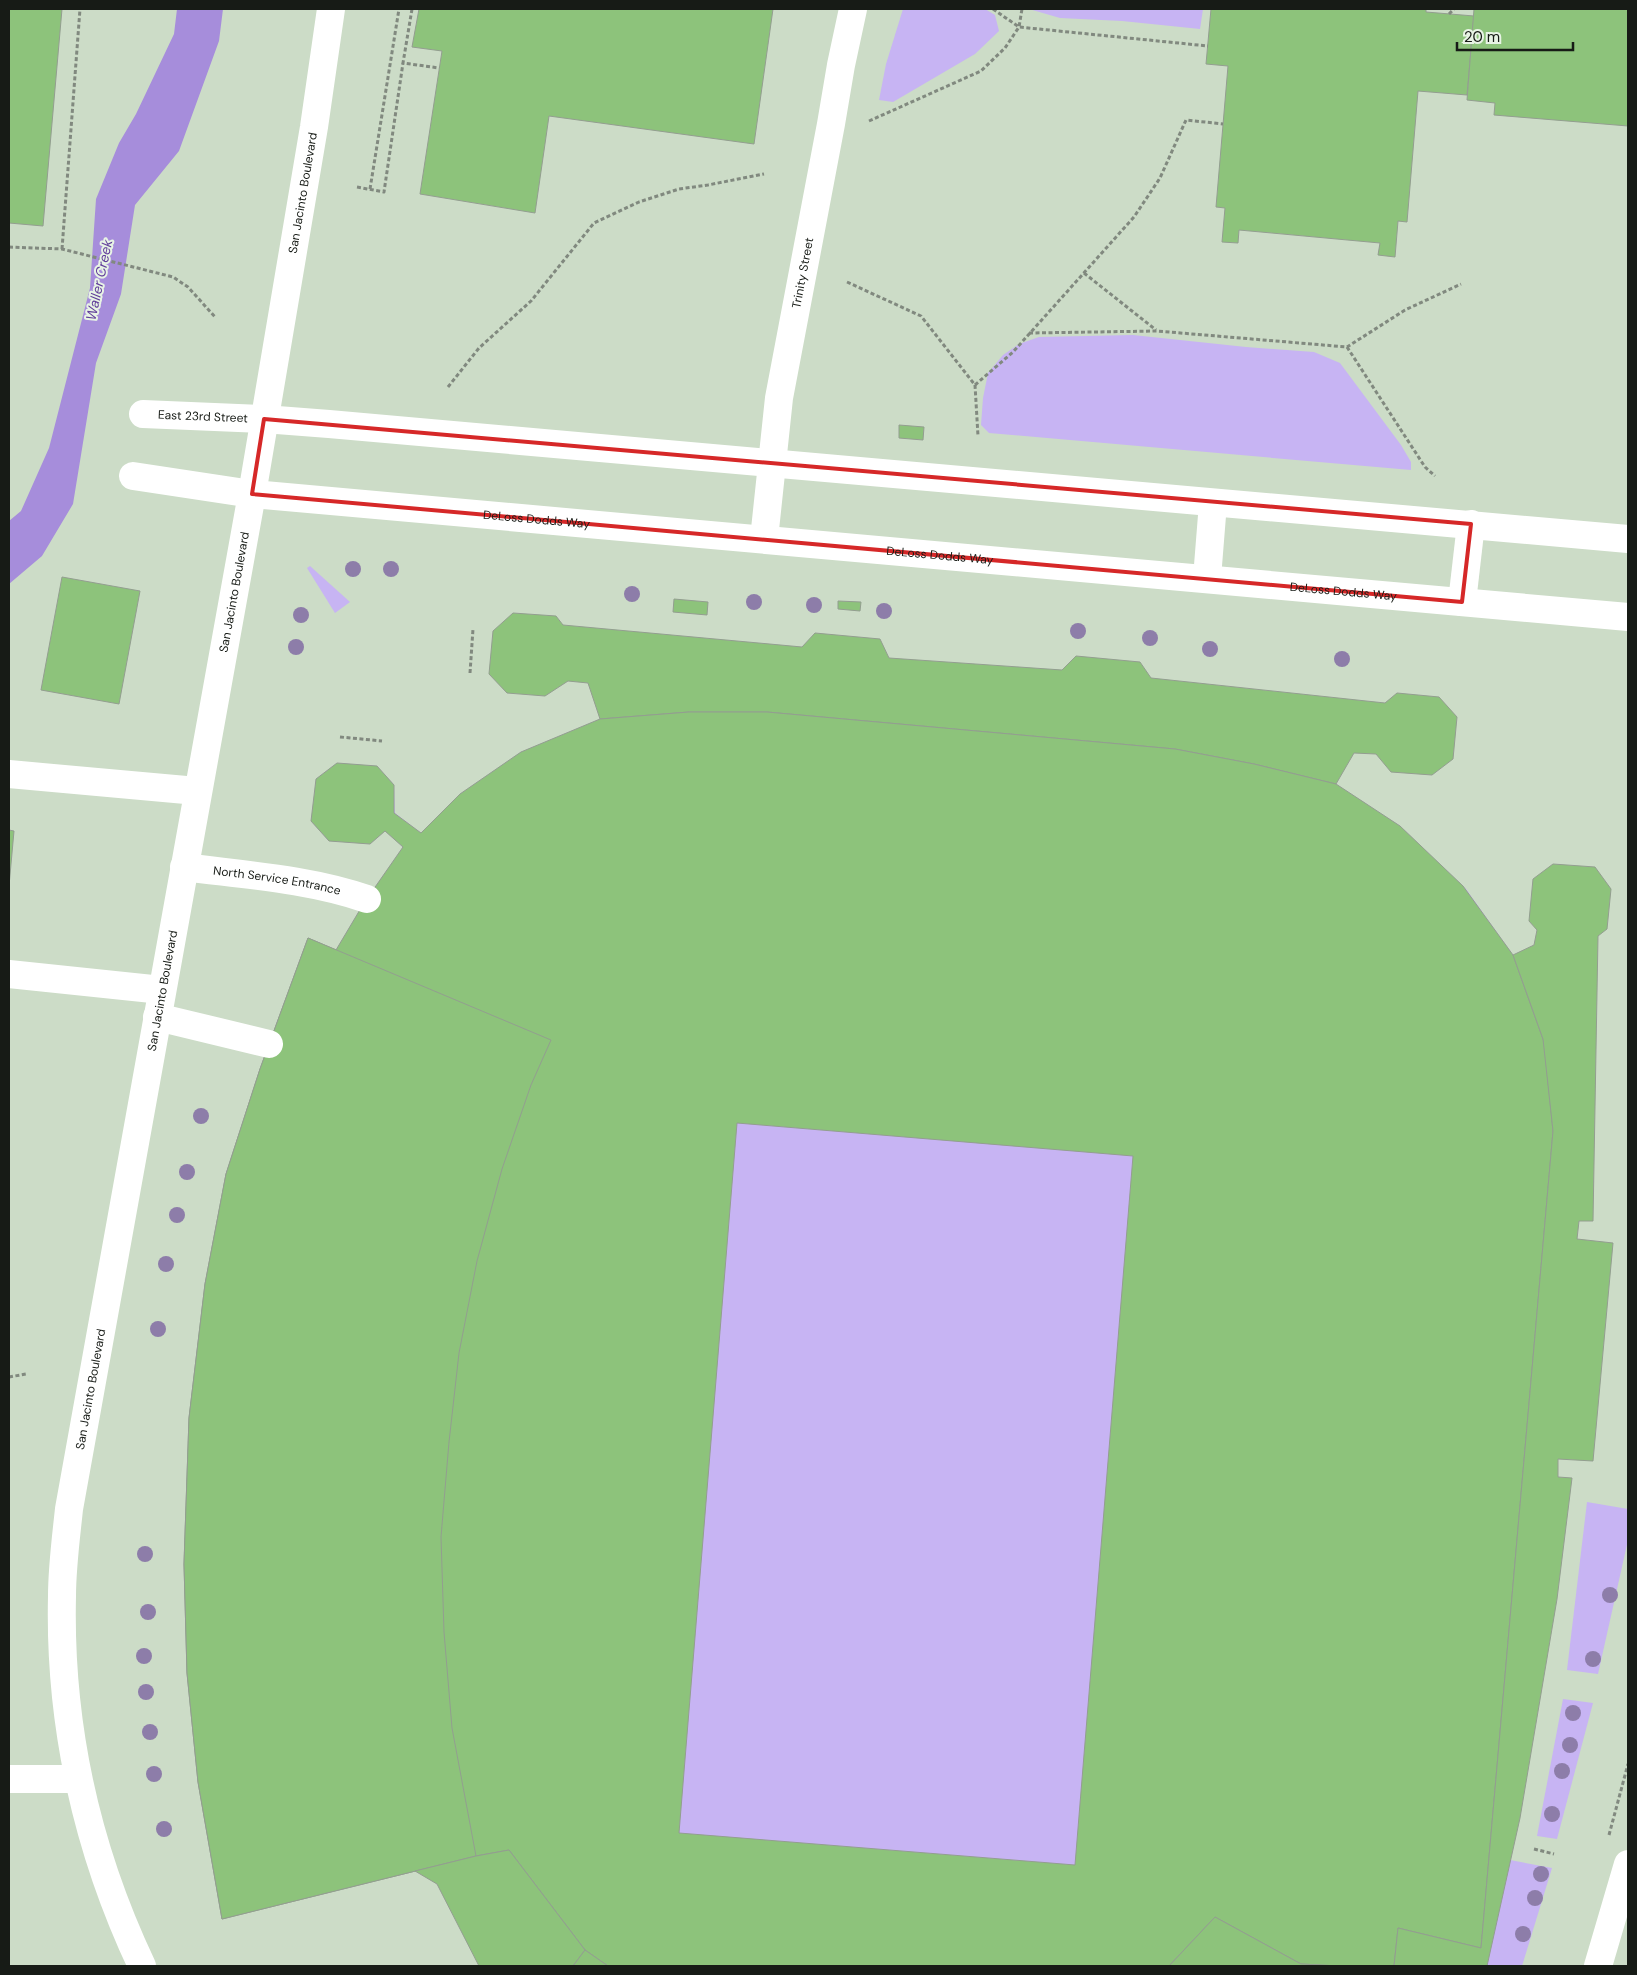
<svg xmlns="http://www.w3.org/2000/svg" width="1637" height="1975" viewBox="0 0 1637 1975" font-family="'DM Sans',sans-serif">
<style>
.built{fill:#ccdcc7}
.green{fill:#c7b4f3}
.water{fill:#a68ddb}
.building{fill:#8dc37b;stroke:#939e90;fill-rule:evenodd}
.lines{fill:none;stroke-linecap:round;stroke-linejoin:round}
.path{stroke:#81897f;stroke-width:3;stroke-dasharray:4 2.5;stroke-linecap:butt}
.minor{stroke:#fff;stroke-width:28}
.tree{fill:#8d7da9}
.marked{fill:none;stroke:#d62828;stroke-width:4;stroke-linejoin:round}
.labels{text-anchor:middle;dominant-baseline:central;stroke-width:4;stroke-linejoin:round;paint-order:stroke}
.street-label{font-size:12px;fill:#171b16;stroke:#e8f4e5}
.water-label{font-size:14px;font-style:italic;fill:#613e9a;stroke:#e8f4e5}
</style>
<rect width="100%" height="100%" fill="#dbe7d8"/>
<!-- built -->
<rect class="built" x="9" y="9" width="1619" height="1957"/>
<!-- green -->
<g class="green">
<polygon points="903,9 985,9 995,15 999,31 975,54 893,102 879,100 886,64"/>
<polygon points="1029,9 1203,9 1200,29 1122,21 1060,18"/>
<polygon points="1133,335 1246,347 1314,352 1340,363 1401,445 1411,462 1411,470 989,433 981,425 983,398 988,373 1003,355 1019,344 1039,337"/>
<polygon points="310,566 350,602 335,613 307,568"/>
<polygon points="600,719 1336,784 1400,826 1466,889 1513,955 1544,1042 1398,1929 1394,1966 1339,1966 1301,1964 1215,1917 1169,1966 608,1966 585,1950 476,1856 222,1919 198,1782 187,1673 184,1564 189,1418 205,1284 226,1174 260,1069 308,938 336,950 364,903 403,847 385,831 370,844 329,841 311,821 316,779 337,763 377,766 394,785 395,813 421,833 460,794 521,752"/>
<polygon points="1587,1502 1628,1509 1628,1540 1598,1674 1567,1670"/>
<polygon points="1563,1699 1593,1703 1557,1839 1537,1836"/>
<polygon points="1510,1860 1552,1868 1522,1966 1487,1966"/>
</g>
<!-- water -->
<polygon class="water" points="177,9 223,9 219,41 179,151 135,205 121,294 96,363 73,504 42,556 9,584 9,521 21,511 49,448 90,288 96,199 119,143 136,114 174,34"/>
<!-- building -->
<g class="building">
<polygon points="9,9 62,9 43,226 9,223"/>
<polygon points="419,9 773,9 754,144 549,116 535,213 420,194 442,51 412,47"/>
<polygon points="1211,9 1426,9 1426,12 1474,16 1467,95 1418,91 1407,222 1398,221 1395,257 1378,255 1380,243 1239,230 1238,243 1222,242 1225,208 1216,207 1228,66 1206,64"/>
<polygon points="1474,9 1628,9 1628,126 1494,115 1495,103 1467,100"/>
<polygon points="899,425 924,427 923,440 899,438"/>
<polygon points="62,577 140,591 119,704 41,690"/>
<polygon points="674,599 708,602 707,615 673,612"/>
<polygon points="838,601 861,602 860,611 838,609"/>
<polygon points="513,613 556,616 563,625 802,647 815,633 880,639 889,658 1062,670 1076,656 1140,662 1151,678 1385,703 1397,693 1439,697 1457,717 1453,759 1432,775 1391,772 1376,754 1354,753 1336,784 1254,764 1175,749 767,712 689,712 600,719 588,683 568,681 545,696 507,693 489,674 493,631"/>
<path d="M 689,712 L 767,712 L 1175,749 L 1254,764 L 1336,784 L 1400,826 L 1463,886 L 1513,955 L 1544,1042 L 1553,1131 L 1481,1948 L 1398,1928 L 1394,1966 L 1339,1966 L 1301,1964 L 1215,1917 L 1169,1966 L 608,1966 L 585,1950 L 509,1850 L 476,1856 L 222,1919 L 198,1782 L 187,1673 L 184,1564 L 189,1418 L 205,1284 L 226,1174 L 260,1069 L 308,938 L 336,950 L 364,903 L 403,847 L 385,831 L 370,844 L 329,841 L 311,821 L 316,779 L 337,763 L 377,766 L 394,785 L 394,813 L 421,833 L 460,794 L 521,752 L 600,719 ZM 737,1123 L 1133,1156 L 1075,1865 L 679,1833 Z"/>
<polygon points="9,830 14,831 9,886"/>
<polygon points="1553,864 1595,867 1611,889 1607,929 1598,936 1593,1221 1579,1221 1577,1239 1613,1243 1593,1461 1558,1459 1558,1477 1572,1478 1557,1599 1520,1818 1487,1966 1394,1966 1398,1928 1481,1948 1553,1131 1543,1039 1513,955 1534,945 1537,930 1529,921 1533,879"/>
<polygon points="308,938 551,1040 531,1085 502,1169 477,1261 459,1353 449,1442 441,1537 444,1632 452,1728 476,1856 222,1919 198,1782 187,1673 184,1564 189,1418 205,1284 226,1174 260,1069"/>
<polygon points="509,1850 585,1950 573,1966 479,1966 437,1884 415,1871 476,1856"/>
<polygon points="1215,1917 1301,1964 1339,1966 1169,1966"/>
<polygon points="585,1950 608,1966 573,1966"/>
</g>
<g class="lines">
<!-- path -->
<g class="path">
<polyline points="412,9 403,63 439,68"/>
<polyline points="993,9 1019,27 1208,46"/>
<polyline points="1449,14 1454,9"/>
<polyline points="869,121 981,71 1005,48 1019,27 1022,9"/>
<polyline points="357,187 384,192 403,63"/>
<polyline points="370,189 399,9"/>
<polyline points="9,247 62,249 173,277 188,287 215,317"/>
<polyline points="62,249 80,9"/>
<polyline points="1084,273 1156,330"/>
<polyline points="847,282 921,316 975,385 978,436"/>
<polyline points="1029,333 1157,331 1347,347 1405,310 1461,284"/>
<polyline points="1347,347 1425,467 1435,476"/>
<polyline points="975,385 1013,352 1134,217 1160,178 1186,120 1223,124"/>
<polyline points="448,387 479,348 531,301 594,223 639,202 679,189 708,185 764,174"/>
<polyline points="470,673 473,629"/>
<polyline points="340,737 382,741"/>
<polyline points="9,1377 26,1374"/>
<polyline points="1609,1835 1628,1764"/>
<polyline points="1534,1849 1554,1854"/>
</g>
<!-- minor -->
<g class="minor">
<path id="s1" d="M 143,414 L 264,419 L 329,424 L 1628,539"/>
<path id="s2" d="M 133,476 L 252,494 L 1628,617"/>
<path id="s3" d="M 764,539 L 779,398 L 831,124 L 841,65 L 853,9"/>
<polyline points="1207,578 1213,503"/>
<polyline points="1462,602 1471,524"/>
<polyline points="9,774 197,791"/>
<path id="s4" d="M 184,867 C 245,875 309,879 367,899"/>
<polyline points="9,974 162,990"/>
<polyline points="157,1017 269,1044"/>
<polyline points="9,1779 78,1779"/>
<path id="s5" d="M 142,1966 C 87,1850 59,1724 62,1596 C 62,1567 66,1538 69,1509 L 252,494 L 314,127 L 331,9"/>
<polyline points="1598,1966 1628,1864"/>
</g>
</g>
<!-- trees -->
<g class="tree">
<circle cx="353" cy="569" r="8"/>
<circle cx="391" cy="569" r="8"/>
<circle cx="632" cy="594" r="8"/>
<circle cx="754" cy="602" r="8"/>
<circle cx="814" cy="605" r="8"/>
<circle cx="884" cy="611" r="8"/>
<circle cx="301" cy="615" r="8"/>
<circle cx="1078" cy="631" r="8"/>
<circle cx="1150" cy="638" r="8"/>
<circle cx="296" cy="647" r="8"/>
<circle cx="1210" cy="649" r="8"/>
<circle cx="1342" cy="659" r="8"/>
<circle cx="201" cy="1116" r="8"/>
<circle cx="187" cy="1172" r="8"/>
<circle cx="177" cy="1215" r="8"/>
<circle cx="166" cy="1264" r="8"/>
<circle cx="158" cy="1329" r="8"/>
<circle cx="145" cy="1554" r="8"/>
<circle cx="1610" cy="1595" r="8"/>
<circle cx="148" cy="1612" r="8"/>
<circle cx="144" cy="1656" r="8"/>
<circle cx="1593" cy="1659" r="8"/>
<circle cx="146" cy="1692" r="8"/>
<circle cx="1573" cy="1713" r="8"/>
<circle cx="150" cy="1732" r="8"/>
<circle cx="1570" cy="1745" r="8"/>
<circle cx="1562" cy="1771" r="8"/>
<circle cx="154" cy="1774" r="8"/>
<circle cx="1552" cy="1814" r="8"/>
<circle cx="164" cy="1829" r="8"/>
<circle cx="1541" cy="1874" r="8"/>
<circle cx="1535" cy="1898" r="8"/>
<circle cx="1523" cy="1934" r="8"/>
</g>
<!-- marked area -->
<path class="marked" d="M 264,419 L 1471,524 L 1462,602 L 252,494 Z"/>
<g class="labels">
<!-- street labels -->
<g class="street-label">
<text stroke="none"><textPath href="#s5" startOffset="1806">San Jacinto Boulevard</textPath></text>
<text stroke="none"><textPath href="#s3" startOffset="269">Trinity Street</textPath></text>
<text stroke="none"><textPath href="#s1" startOffset="60">East 23rd Street</textPath></text>
<text stroke="none"><textPath href="#s2" startOffset="406">DeLoss Dodds Way</textPath></text>
<text stroke="none"><textPath href="#s2" startOffset="811">DeLoss Dodds Way</textPath></text>
<text stroke="none"><textPath href="#s2" startOffset="1216">DeLoss Dodds Way</textPath></text>
<text stroke="none"><textPath href="#s5" startOffset="1401">San Jacinto Boulevard</textPath></text>
<text stroke="none"><textPath href="#s4" startOffset="94">North Service Entrance</textPath></text>
<text stroke="none"><textPath href="#s5" startOffset="996">San Jacinto Boulevard</textPath></text>
<text stroke="none"><textPath href="#s5" startOffset="591">San Jacinto Boulevard</textPath></text>
</g>
<!-- water labels -->
<g class="water-label">
<text transform="translate(99 280) rotate(-78)">Waller Creek</text>
</g>
</g>
<!-- border -->
<rect width="1637" height="1975" fill="none" stroke="#171b16" stroke-width="20"/>
<!-- scale -->
<path d="M1457 42v8h116v-8" fill="none" stroke="#171b16" stroke-width="2.5"/>
<text x="1464" y="42" font-size="15" fill="#171b16" stroke="#e8f4e5" stroke-width="4" paint-order="stroke">20 m</text>
</svg>
